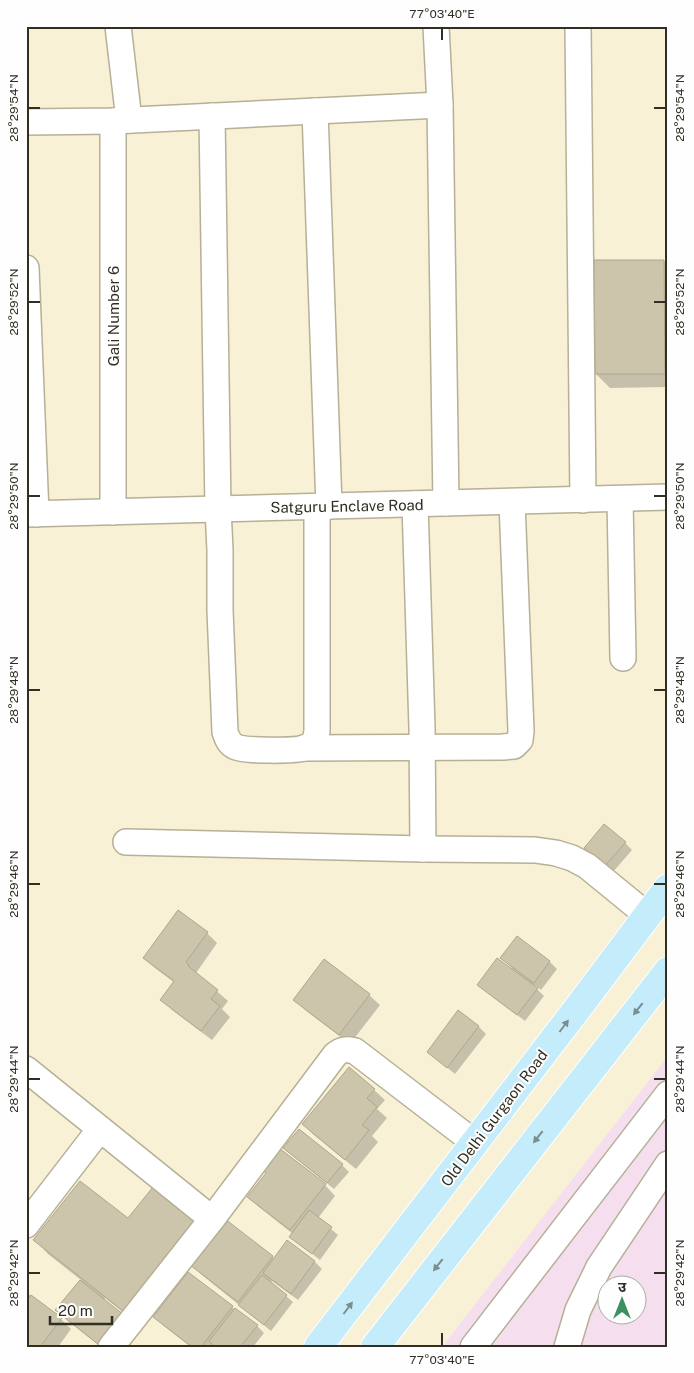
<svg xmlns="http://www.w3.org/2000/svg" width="694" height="1373" viewBox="0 0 694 1373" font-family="'Public Sans','Noto Sans Devanagari',sans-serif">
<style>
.industrial{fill:#f5dfee;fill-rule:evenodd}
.shadow{fill:#0003}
.building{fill:#ccc5ab;stroke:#aea78e}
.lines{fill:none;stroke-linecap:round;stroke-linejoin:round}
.minor-casing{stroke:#b6b096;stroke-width:28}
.major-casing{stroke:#fff;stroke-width:30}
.minor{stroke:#fff;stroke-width:25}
.major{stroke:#c4ecfa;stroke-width:28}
.oneway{fill:#7a8d8f}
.ticks{fill:none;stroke:#312e24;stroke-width:2}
.labels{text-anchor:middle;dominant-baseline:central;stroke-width:4;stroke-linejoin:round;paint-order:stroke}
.street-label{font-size:15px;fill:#312e24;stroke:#fefefe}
.neatline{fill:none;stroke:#312e24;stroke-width:2}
.ticks-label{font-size:12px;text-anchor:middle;fill:#312e24}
</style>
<rect width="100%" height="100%" fill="#f8f1d6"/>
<!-- industrial -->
<path class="industrial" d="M 668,1056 L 668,1347 L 442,1347 ZM 606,1286 L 636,1286 L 636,1316 L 606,1316 Z"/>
<!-- shadow -->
<g class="shadow">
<polygon points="664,261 668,265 668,387 610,388 596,374"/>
<polygon points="625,843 632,850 613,872 592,855"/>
<polygon points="207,933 217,943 196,973 228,1001 222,1009 230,1017 212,1040 172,1010 162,999 175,983 155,968 144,958"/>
<polygon points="517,938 550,962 557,969 541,990 535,985 534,986 544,996 525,1021 485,991 478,984 512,968 502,958"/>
<polygon points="369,995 380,1005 350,1044 305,1010 295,999"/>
<polygon points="459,1012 479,1027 486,1034 455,1074 428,1052"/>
<polygon points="374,1090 385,1100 377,1109 387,1118 372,1136 378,1142 356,1169 314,1135 303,1124"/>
<polygon points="292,1155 342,1165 349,1172 334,1189"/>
<polygon points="325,1185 335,1196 318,1218 338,1235 320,1260 298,1243 293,1234 259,1207 249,1197"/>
<polygon points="128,1220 194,1220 208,1234 137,1323 105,1298 104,1300 101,1347 67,1320 57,1310 81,1280 48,1254 35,1240"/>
<polygon points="226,1220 275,1259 287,1242 315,1262 322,1269 298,1300 272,1281 271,1283 293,1302 271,1331 202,1275 191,1264"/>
<polygon points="26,1292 61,1319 71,1329 58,1347 26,1347"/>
<polygon points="232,1307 257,1326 264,1333 253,1347 191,1347 165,1327 155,1317"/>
</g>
<!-- building -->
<g class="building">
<polygon points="594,260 664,260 665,374 595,374"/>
<polygon points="604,824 626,842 605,866 584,848"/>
<polygon points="178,910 208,932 186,962 189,965 188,966 218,990 211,999 220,1006 201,1031 160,1000 174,981 143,958"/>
<polygon points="517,936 550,961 534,983 500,958"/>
<polygon points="497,958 538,988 517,1015 477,985"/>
<polygon points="324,959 370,994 339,1035 293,1000"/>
<polygon points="458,1010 479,1026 447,1068 427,1052"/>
<polygon points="349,1067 375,1089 367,1098 377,1107 362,1125 369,1130 345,1160 302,1124"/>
<polygon points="299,1129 343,1164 327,1183 283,1148"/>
<polygon points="279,1148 326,1184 290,1230 247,1197 266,1173 262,1170"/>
<polygon points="80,1181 128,1218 153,1187 195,1219 123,1311 33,1240"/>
<polygon points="309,1210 332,1227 312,1254 289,1237"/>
<polygon points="225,1219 273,1256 238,1302 190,1265"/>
<polygon points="287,1240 315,1261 291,1294 263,1273"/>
<polygon points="188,1272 233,1306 201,1347 192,1347 153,1317"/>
<polygon points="262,1275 287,1295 264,1325 238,1305"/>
<polygon points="80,1280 124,1315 99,1345 55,1310"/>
<polygon points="31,1295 62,1318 40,1347 26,1347 26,1301"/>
<polygon points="235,1308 258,1325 240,1347 215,1347 209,1341"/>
</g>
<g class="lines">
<defs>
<g id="minor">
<polyline points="118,26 129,120"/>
<polyline points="436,26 440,105 446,503"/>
<polyline points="578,26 583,500"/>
<polyline points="315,111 329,506"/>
<path d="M 212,116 L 218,509 L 220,550 L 220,610 L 225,732 C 227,738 229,744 236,747 C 245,751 295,751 304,748 C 308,747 312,744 315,742 L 317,731 L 317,507"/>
<polyline points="113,121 113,512"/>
<polyline points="26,122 113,121 440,105"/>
<polyline points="26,268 36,514"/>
<polyline points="620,499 623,658"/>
<polyline points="415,504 422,728 423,849"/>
<polyline points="26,514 668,497"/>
<polyline points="304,748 503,747 514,746 520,740 521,731 512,502"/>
<polyline points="126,842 423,849 535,850 556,853 572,858 587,866 647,915"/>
<polyline points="26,1069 212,1219"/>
<polyline points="26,1225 100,1129"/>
<path d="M 111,1347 L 212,1219 L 335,1055 C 342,1049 346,1049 355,1051 L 475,1143"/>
<polyline points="473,1347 668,1094"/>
<polyline points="567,1347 578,1310 599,1267 668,1164"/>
</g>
<g id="major">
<polyline points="318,1347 577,1009 668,888"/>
<polyline points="375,1347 668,971"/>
</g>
</defs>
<!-- minor casing -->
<use href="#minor" class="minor-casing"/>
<!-- major casing -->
<use href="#major" class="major-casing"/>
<!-- minor -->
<use href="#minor" class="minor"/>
<!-- major -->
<use href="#major" class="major"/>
</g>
<!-- one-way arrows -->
<defs><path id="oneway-solid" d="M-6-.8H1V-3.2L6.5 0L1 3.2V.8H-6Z" transform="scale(1.25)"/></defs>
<g class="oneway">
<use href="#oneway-solid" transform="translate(638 1009) rotate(128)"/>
<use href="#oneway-solid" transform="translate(564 1026) rotate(-53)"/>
<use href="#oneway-solid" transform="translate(538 1137) rotate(128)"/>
<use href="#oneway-solid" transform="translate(438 1265) rotate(128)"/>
<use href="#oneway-solid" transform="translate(348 1308) rotate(-53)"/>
</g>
<!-- ticks -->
<path class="ticks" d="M 442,28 L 442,40M 28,108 L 40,108M 654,108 L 666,108M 28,302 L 40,302M 654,302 L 666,302M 28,496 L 40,496M 654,496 L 666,496M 28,690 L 40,690M 654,690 L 666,690M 28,884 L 40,884M 654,884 L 666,884M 28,1079 L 40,1079M 654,1079 L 666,1079M 28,1273 L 40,1273M 654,1273 L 666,1273M 442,1333 L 442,1346"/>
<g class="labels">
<!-- street labels -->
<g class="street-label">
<text transform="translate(113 316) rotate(-90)">Gali Number 6</text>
<text transform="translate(347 506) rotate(-1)">Satguru Enclave Road</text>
<text transform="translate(494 1118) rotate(-53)">Old Delhi Gurgaon Road</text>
</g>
</g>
<!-- border -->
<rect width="694" height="1373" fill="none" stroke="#fefefe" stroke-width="55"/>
<!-- north arrow -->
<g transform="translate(622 1300)"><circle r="24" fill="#fefefe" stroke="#acaba7"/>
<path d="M0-4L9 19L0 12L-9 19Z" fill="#3d9062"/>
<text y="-8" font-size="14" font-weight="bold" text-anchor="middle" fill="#312e24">उ</text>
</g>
<!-- scale -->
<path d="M50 1316v8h62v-8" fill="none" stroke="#312e24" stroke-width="2.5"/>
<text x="58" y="1316" font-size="15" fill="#312e24" stroke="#fefefe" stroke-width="4" paint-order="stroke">20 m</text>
<rect x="28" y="28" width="638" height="1318" class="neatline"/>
<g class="ticks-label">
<text x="442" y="18">77°03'40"E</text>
<text transform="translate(14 108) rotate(-90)" y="4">28°29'54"N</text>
<text transform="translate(680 108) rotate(-90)" y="4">28°29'54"N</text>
<text transform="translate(14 302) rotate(-90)" y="4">28°29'52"N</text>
<text transform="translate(680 302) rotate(-90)" y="4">28°29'52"N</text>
<text transform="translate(14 496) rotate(-90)" y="4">28°29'50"N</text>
<text transform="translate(680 496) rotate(-90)" y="4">28°29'50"N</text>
<text transform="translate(14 690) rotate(-90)" y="4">28°29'48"N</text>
<text transform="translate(680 690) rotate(-90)" y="4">28°29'48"N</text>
<text transform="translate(14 884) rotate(-90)" y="4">28°29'46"N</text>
<text transform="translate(680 884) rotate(-90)" y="4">28°29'46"N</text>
<text transform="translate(14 1079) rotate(-90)" y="4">28°29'44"N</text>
<text transform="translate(680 1079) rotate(-90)" y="4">28°29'44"N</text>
<text transform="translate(14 1273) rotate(-90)" y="4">28°29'42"N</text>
<text transform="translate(680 1273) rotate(-90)" y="4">28°29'42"N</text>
<text x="442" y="1364">77°03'40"E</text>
</g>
</svg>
